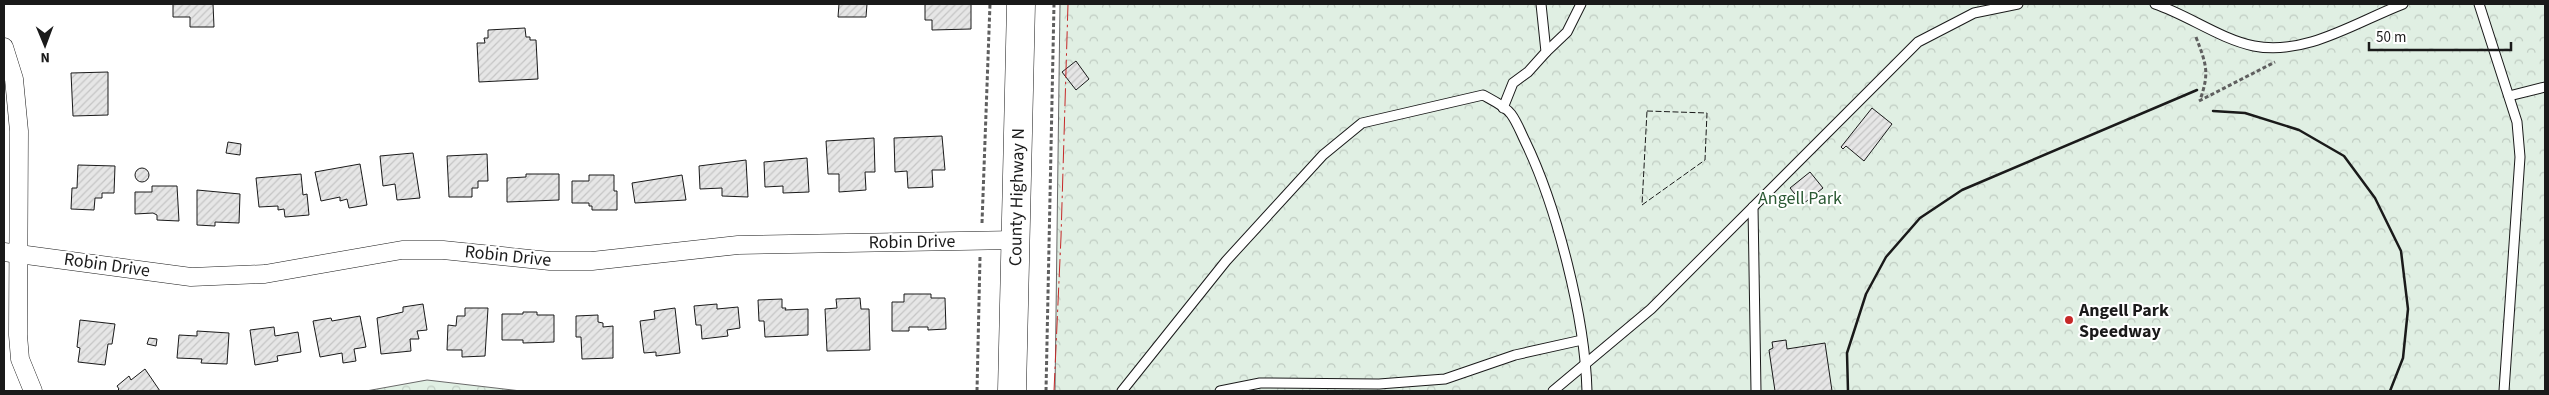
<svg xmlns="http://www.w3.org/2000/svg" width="2549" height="395" viewBox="0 0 2549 395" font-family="'Source Sans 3',sans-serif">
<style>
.park{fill:url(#park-crowns);stroke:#6a6a6a}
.building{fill:url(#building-hatch);stroke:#1a1a1a}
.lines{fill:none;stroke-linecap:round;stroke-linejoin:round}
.lane-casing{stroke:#1a1a1a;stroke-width:11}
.street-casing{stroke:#1a1a1a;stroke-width:19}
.primary-casing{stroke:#1a1a1a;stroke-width:29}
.path{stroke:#5f5f5f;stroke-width:3;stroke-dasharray:4 2.5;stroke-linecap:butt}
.lane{stroke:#fff;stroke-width:9}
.street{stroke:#fff;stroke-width:18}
.primary{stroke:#fff;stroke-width:28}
.fence{stroke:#1a1a1a;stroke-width:1;stroke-dasharray:6 2.5;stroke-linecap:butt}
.wall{stroke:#1a1a1a;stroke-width:2.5}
.power{stroke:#c62828;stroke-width:1;stroke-dasharray:18 4 2.5 4;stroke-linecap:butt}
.poi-dot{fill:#c62828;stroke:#fff;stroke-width:2}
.labels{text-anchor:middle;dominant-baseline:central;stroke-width:4;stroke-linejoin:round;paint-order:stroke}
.street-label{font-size:18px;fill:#1a1a1a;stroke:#fff}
.park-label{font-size:18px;fill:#2b5a34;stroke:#fff}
.poi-label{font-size:18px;font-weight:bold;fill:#1a1a1a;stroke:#fff;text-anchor:start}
</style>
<defs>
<pattern id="park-crowns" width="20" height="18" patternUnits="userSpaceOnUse" patternTransform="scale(1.25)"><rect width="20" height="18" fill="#e0efe3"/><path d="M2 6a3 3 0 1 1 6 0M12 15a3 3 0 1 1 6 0" fill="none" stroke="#c0ccc2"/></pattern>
<pattern id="building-hatch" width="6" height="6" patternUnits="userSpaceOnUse" patternTransform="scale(1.25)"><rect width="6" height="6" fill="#e6e6e6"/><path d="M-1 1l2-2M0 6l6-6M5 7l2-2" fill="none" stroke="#c5c5c5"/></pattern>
</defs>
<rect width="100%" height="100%" fill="#fff"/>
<!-- park -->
<g class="park">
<polygon points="1060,4 2545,4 2545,391 1055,391"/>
<polygon points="427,380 521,391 366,391"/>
</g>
<!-- building -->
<g class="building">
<polygon points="173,4 213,4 214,27 190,27 190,17 173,17"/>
<polygon points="839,4 867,4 866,17 838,17"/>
<polygon points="925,4 971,4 971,29 932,30 932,20 925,20"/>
<polygon points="525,28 526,37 530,37 530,40 536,40 538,79 479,82 477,43 485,43 484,38 488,38 488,30"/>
<polygon points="1076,61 1089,79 1076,90 1062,72"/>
<polygon points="108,72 108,115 73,116 71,73"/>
<polygon points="1872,108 1892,124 1864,161 1846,146 1843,149 1841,147"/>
<polygon points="942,136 945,170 932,170 933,187 908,188 907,171 895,172 894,138"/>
<polygon points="874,138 875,172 865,172 866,190 839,192 839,174 828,174 826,141"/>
<polygon points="228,142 241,144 240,155 226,153"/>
<polygon points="413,153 420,198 397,200 395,184 383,186 380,156"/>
<polygon points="487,154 488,181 478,181 478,188 472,188 472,197 449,197 447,156"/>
<polygon points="807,158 809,192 783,193 783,186 765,187 764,162"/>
<polygon points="746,160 748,197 722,196 722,188 700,189 699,166"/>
<polygon points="360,164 367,205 349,208 347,199 340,201 340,197 321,201 315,172"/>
<polygon points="78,165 115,166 114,193 102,193 102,198 95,198 94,210 71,209 72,188 77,188"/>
<circle cx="142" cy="175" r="7"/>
<polygon points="1810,172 1823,188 1803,204 1790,188"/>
<polygon points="301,174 303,195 307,194 309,215 285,217 284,209 278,210 278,206 259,207 256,178"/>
<polygon points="526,174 559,174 559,200 507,202 507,178 526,177"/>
<polygon points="589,175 614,175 614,191 617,191 617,210 592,210 592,206 589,206 589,203 572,203 572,181 589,181"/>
<polygon points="682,175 686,200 635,203 632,183"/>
<polygon points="152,186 177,186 179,221 157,220 157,215 153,213 135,214 135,192 152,192"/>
<polygon points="197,190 240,194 239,223 215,222 215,226 197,225"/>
<polygon points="904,294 931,294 931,298 945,298 946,329 928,330 928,327 909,327 909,331 892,331 892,302 904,302"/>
<polygon points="860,298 861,309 869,309 870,350 827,351 825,309 837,308 836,299"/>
<polygon points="782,299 782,308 786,308 785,310 808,309 808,335 765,337 764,321 759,321 758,300"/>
<polygon points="423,304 427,330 417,331 419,339 410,339 411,351 381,354 377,318 403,312 403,307"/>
<polygon points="717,304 717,309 738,307 740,328 727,330 728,336 702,339 701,325 696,325 694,306"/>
<polygon points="465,308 488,308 485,356 462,357 462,350 447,350 448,325 456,326 457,316 465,316"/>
<polygon points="675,308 680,353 656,356 656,352 644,353 640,321 655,319 654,311"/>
<polygon points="523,312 537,312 537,315 554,315 554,342 523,343 523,340 502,340 502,314 523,314"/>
<polygon points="598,315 598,322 603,323 603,327 613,326 613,358 582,359 581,337 576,337 576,316"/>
<polygon points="360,316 366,347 354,349 356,361 343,363 342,353 320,357 313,321 331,318 332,321"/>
<polygon points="80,320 115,324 112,344 108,344 105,365 78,362 80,348 77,347"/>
<polygon points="274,327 275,336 298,332 301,352 277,356 278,361 255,365 250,330"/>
<polygon points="197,331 229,333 227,364 201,363 202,359 177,358 179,335 197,336"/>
<polygon points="149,338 157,339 156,346 147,344"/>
<polygon points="1786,340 1787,349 1825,343 1832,391 1775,391 1769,350 1773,348 1772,342"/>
<polygon points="145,369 160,391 117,391 119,389 117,386 129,376 131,380"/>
</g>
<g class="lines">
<defs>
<g id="lane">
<path d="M 2155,4 C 2188,15 2220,39 2254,46 C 2306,56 2356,22 2403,4"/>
<polyline points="2479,4 2517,122 2520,157 2504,391"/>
<polyline points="1546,52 1567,32 1581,4"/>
<polyline points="2509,96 2545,87"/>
<polyline points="1503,108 1513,83 1528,72 1546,52 1541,4"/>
<polyline points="1753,207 1756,391"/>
<path d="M 1122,391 L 1226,261 L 1323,155 L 1362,123 L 1483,95 C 1492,100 1505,106 1511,114 C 1517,122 1521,133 1525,141 C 1557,207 1585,318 1587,391"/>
<polyline points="1220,391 1260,383 1379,384 1445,379 1515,355 1582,340"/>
<polyline points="1553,391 1651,309 1918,42 1974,13 2018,4"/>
</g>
<g id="street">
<polyline points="4,47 14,79 19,131 18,335 20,359 33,391"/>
<polyline points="4,252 191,277 265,274 402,250 443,250 550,261 592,261 738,245 1016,240"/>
</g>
<g id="primary">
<path id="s1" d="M 1012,391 L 1021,4"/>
</g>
</defs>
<!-- lane casing -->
<use href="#lane" class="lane-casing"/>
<!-- street casing -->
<use href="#street" class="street-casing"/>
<!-- primary casing -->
<use href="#primary" class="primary-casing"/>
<!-- path -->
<g class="path">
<path d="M 2196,37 C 2206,64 2210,72 2200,100"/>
<polyline points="2199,101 2275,62"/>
<polyline points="982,223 990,4"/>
<polyline points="977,391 980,257"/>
<polyline points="1046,391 1054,4"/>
</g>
<!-- lane -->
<use href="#lane" class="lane"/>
<!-- street -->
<use href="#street" class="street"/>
<!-- primary -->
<use href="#primary" class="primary"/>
<!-- fence -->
<polygon class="fence" points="1647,111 1707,113 1705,160 1642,205"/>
<!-- wall -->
<g class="wall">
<polyline points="2213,111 2245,113 2299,130 2344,156 2375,198 2401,251 2408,309 2403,358 2390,391"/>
<polyline points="1848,391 1847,353 1866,294 1886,257 1920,218 1962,190 2197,90"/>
</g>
<!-- power -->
<polyline class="power" points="1054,391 1061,237 1068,4"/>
</g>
<!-- markers -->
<circle class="poi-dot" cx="2069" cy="320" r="5"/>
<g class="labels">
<!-- street labels -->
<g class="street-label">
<text stroke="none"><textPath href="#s1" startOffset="194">County Highway N</textPath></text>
<text transform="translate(912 242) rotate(-1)">Robin Drive</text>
<text transform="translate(508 256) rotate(6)">Robin Drive</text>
<text transform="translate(107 265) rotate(8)">Robin Drive</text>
</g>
<!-- park labels -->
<g class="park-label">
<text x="1800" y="198">Angell Park</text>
</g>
<!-- poi labels -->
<g class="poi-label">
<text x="2079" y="310">Angell Park<tspan x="2079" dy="21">Speedway</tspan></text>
</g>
</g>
<!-- border -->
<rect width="2549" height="395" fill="none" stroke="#1a1a1a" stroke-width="10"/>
<!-- north arrow -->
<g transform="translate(45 45) rotate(179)" stroke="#ffffff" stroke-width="4" paint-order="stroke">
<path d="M0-4L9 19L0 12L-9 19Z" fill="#1a1a1a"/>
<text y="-8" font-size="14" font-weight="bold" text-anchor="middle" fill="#1a1a1a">N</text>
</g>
<!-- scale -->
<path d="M2369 42v8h142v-8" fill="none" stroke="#1a1a1a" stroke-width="2.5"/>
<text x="2376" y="42" font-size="15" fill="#1a1a1a" stroke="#ffffff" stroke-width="4" paint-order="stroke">50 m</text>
</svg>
